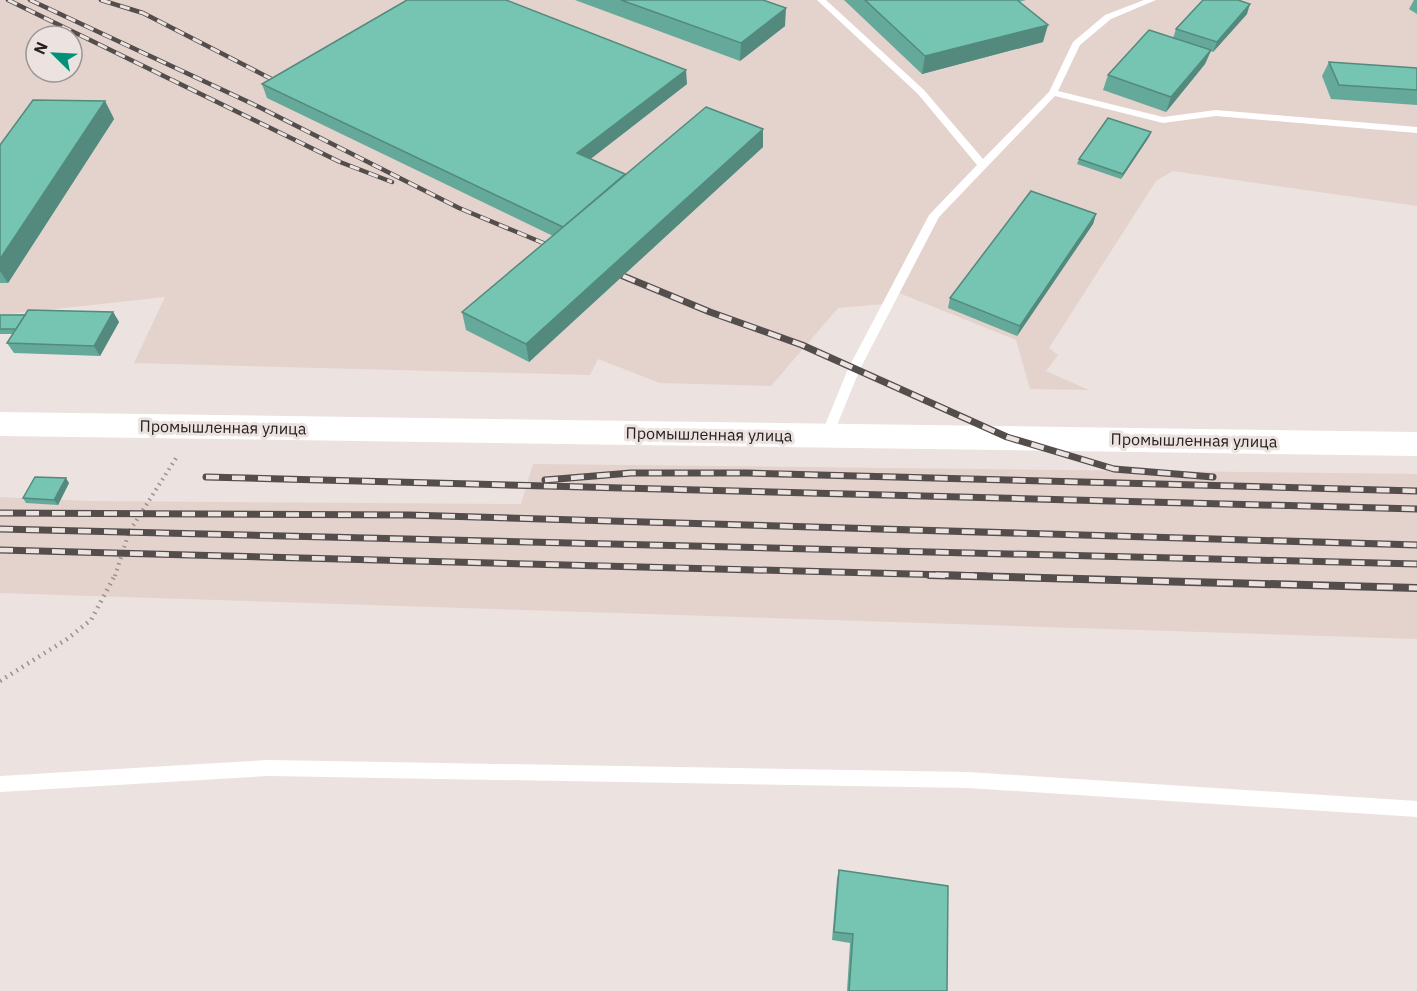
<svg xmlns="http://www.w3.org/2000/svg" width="1417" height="991" viewBox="0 0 1417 991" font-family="'IBM Plex Sans',sans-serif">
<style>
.built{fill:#e4d2cd;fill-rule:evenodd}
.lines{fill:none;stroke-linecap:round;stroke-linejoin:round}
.path-far1{stroke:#99918f;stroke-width:4;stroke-dasharray:1.5 4.5;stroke-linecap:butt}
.path{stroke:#99918f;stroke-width:4.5;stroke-dasharray:1.5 5;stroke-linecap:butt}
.service{fill:#fff;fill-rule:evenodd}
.tertiary{fill:#fff;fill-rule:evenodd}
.rail-far2-casing{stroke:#534d4c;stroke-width:4.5}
.rail-far1-casing{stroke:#534d4c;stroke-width:7}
.rail-casing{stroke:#534d4c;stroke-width:8}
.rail-far2{stroke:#ece2df;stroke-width:3;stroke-dasharray:10;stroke-linecap:butt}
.rail-far1{stroke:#ece2df;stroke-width:4.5;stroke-dasharray:13;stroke-linecap:butt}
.rail{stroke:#ece2df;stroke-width:5;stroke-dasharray:16;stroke-linecap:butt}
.wall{fill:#65a99a}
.shaded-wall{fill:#538a7d}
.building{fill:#76c5b3;stroke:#538a7d;stroke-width:1.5}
.labels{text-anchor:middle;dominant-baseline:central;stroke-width:6;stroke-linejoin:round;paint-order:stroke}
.street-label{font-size:16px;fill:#252120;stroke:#ece2df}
</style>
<rect width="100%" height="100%" fill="#ece2df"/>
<!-- built -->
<g class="built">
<path d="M 0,0 L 1417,0 L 1417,206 L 1173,171 L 1156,181 L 1049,348 L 1058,355 L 1046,371 L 1089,390 L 1030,389 L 1016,340 L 899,293 L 883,304 L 838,308 L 771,386 L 660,383 L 598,359 L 590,375 L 134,363 L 165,297 L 0,315 ZM 36,36 L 72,36 L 72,72 L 36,72 Z"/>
<polygon points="533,464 1417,474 1417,639 0,593 0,497 88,501 521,504"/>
</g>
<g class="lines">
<!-- path-far1 -->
<polyline class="path-far1" points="115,576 129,532 178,455"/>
<!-- path -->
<polyline class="path" points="0,681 67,639 91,620 115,575"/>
<!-- service -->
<g class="service">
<polygon points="817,0 826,0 924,90 983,159 1049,92 1073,42 1105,15 1144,0 1156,0 1111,19 1080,45 1058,91 1163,117 1216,110 1417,127 1417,133 1216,116 1163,123 1055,96 939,217 860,369 833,435 827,440 821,435 848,369 929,215 977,165 918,94"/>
<polygon points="268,760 968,772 1417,801 1417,817 968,788 268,776 0,792 0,776"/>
</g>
<!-- tertiary -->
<polygon class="tertiary" points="0,412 1417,432 1417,456 0,436"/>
<defs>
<g id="rail-far2">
<polyline points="8,0 340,162 392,182"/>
<polyline points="30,0 259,107 459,208 560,250"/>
<polyline points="101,0 143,13 285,86"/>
</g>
<g id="rail-far1">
<polyline points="623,276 710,312 802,345 1007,437 1114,469 1213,477"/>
<polyline points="206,477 1417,509"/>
<polyline points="545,480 631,473 747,473 1417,491"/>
<polyline points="0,513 409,515 1417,545"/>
<polyline points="0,529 1417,564"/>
<polyline points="0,550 985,576"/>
</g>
<polyline id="rail" points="929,575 1417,588"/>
</defs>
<!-- rail-far2 casing -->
<use href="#rail-far2" class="rail-far2-casing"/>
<!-- rail-far1 casing -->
<use href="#rail-far1" class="rail-far1-casing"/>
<!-- rail casing -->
<use href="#rail" class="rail-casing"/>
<!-- rail-far2 -->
<use href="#rail-far2" class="rail-far2"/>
<!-- rail-far1 -->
<use href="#rail-far1" class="rail-far1"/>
<!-- rail -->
<use href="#rail" class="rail"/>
</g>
<!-- wall -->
<g class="wall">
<polygon points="575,0 763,0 785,26 740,61"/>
<polygon points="844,0 1026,0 1019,2 1043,42 922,74"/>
<polygon points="1414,0 1417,0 1417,14 1409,9"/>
<polygon points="1247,14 1213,52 1211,51 1205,64 1166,112 1103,90 1108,75 1173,38 1176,29"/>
<polygon points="1329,62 1417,68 1417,105 1331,99 1322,76"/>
<polygon points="262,84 687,84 590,159 625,174 763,129 763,147 529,362 466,330 462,312 553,236 267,98"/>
<polygon points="105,101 114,119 8,283 0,283 0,145"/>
<polygon points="1151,132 1149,137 1121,179 1077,164 1079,159"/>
<polygon points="1096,214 1093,224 1017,336 948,308 950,298"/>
<polygon points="113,312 119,322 100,356 14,353 7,343 13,334 0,334 0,315"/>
<polygon points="69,483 58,505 26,503 23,498"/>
<polygon points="839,870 947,991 847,991 850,943 832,940 837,879"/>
</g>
<!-- shaded-wall -->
<g class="shaded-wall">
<polygon points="1250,4 1247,14 1213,52 1217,42"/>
<polygon points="786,8 785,26 740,61 741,43"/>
<polygon points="1048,25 1043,42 922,74 925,56"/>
<polygon points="1211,50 1205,64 1166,112 1171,97"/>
<polygon points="686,70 687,84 579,168 577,153"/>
<polygon points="105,101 114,119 8,283 0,271 0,259"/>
<polygon points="763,129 763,147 529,362 526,344"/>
<polygon points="1151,132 1149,137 1121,179 1123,174"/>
<polygon points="1096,214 1093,224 1017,336 1020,326"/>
<polygon points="113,312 119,322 100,356 94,346"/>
<polygon points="66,478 69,483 58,505 54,500"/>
</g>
<!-- building -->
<g class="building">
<polygon points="407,0 506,0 686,70 577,153 625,174 563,227 262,84"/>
<polygon points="621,0 763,0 786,8 741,43"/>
<polygon points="865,0 1017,0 1048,25 925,56"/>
<polygon points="1203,0 1238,0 1250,4 1217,42 1176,29"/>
<polygon points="1149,30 1211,50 1171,97 1108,75"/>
<polygon points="1329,62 1417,68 1417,90 1339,85"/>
<polygon points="33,100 105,101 0,259 0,145"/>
<polygon points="706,107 763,129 526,344 462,312"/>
<polygon points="1108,118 1151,132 1123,174 1079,159"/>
<polygon points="1031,191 1096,214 1020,326 950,298"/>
<polygon points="28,310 113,312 94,346 7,343"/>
<polygon points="0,315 25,315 16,329 0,329"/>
<polygon points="35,477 66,478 54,500 23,498"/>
<polygon points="839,870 948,886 947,991 849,991 853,934 834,932"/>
</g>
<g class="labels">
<!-- street labels -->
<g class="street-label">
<text transform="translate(223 427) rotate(1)">Промышленная улица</text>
<text transform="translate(709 434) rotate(1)">Промышленная улица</text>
<text transform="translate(1194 440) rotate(1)">Промышленная улица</text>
</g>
</g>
<!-- north arrow -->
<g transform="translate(54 54) rotate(294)"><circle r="28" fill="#ece2df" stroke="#9c9593" stroke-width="1.5"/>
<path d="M0-4.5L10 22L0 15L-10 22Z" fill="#01907a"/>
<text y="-9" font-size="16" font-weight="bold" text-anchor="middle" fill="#252120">N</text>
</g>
</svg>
